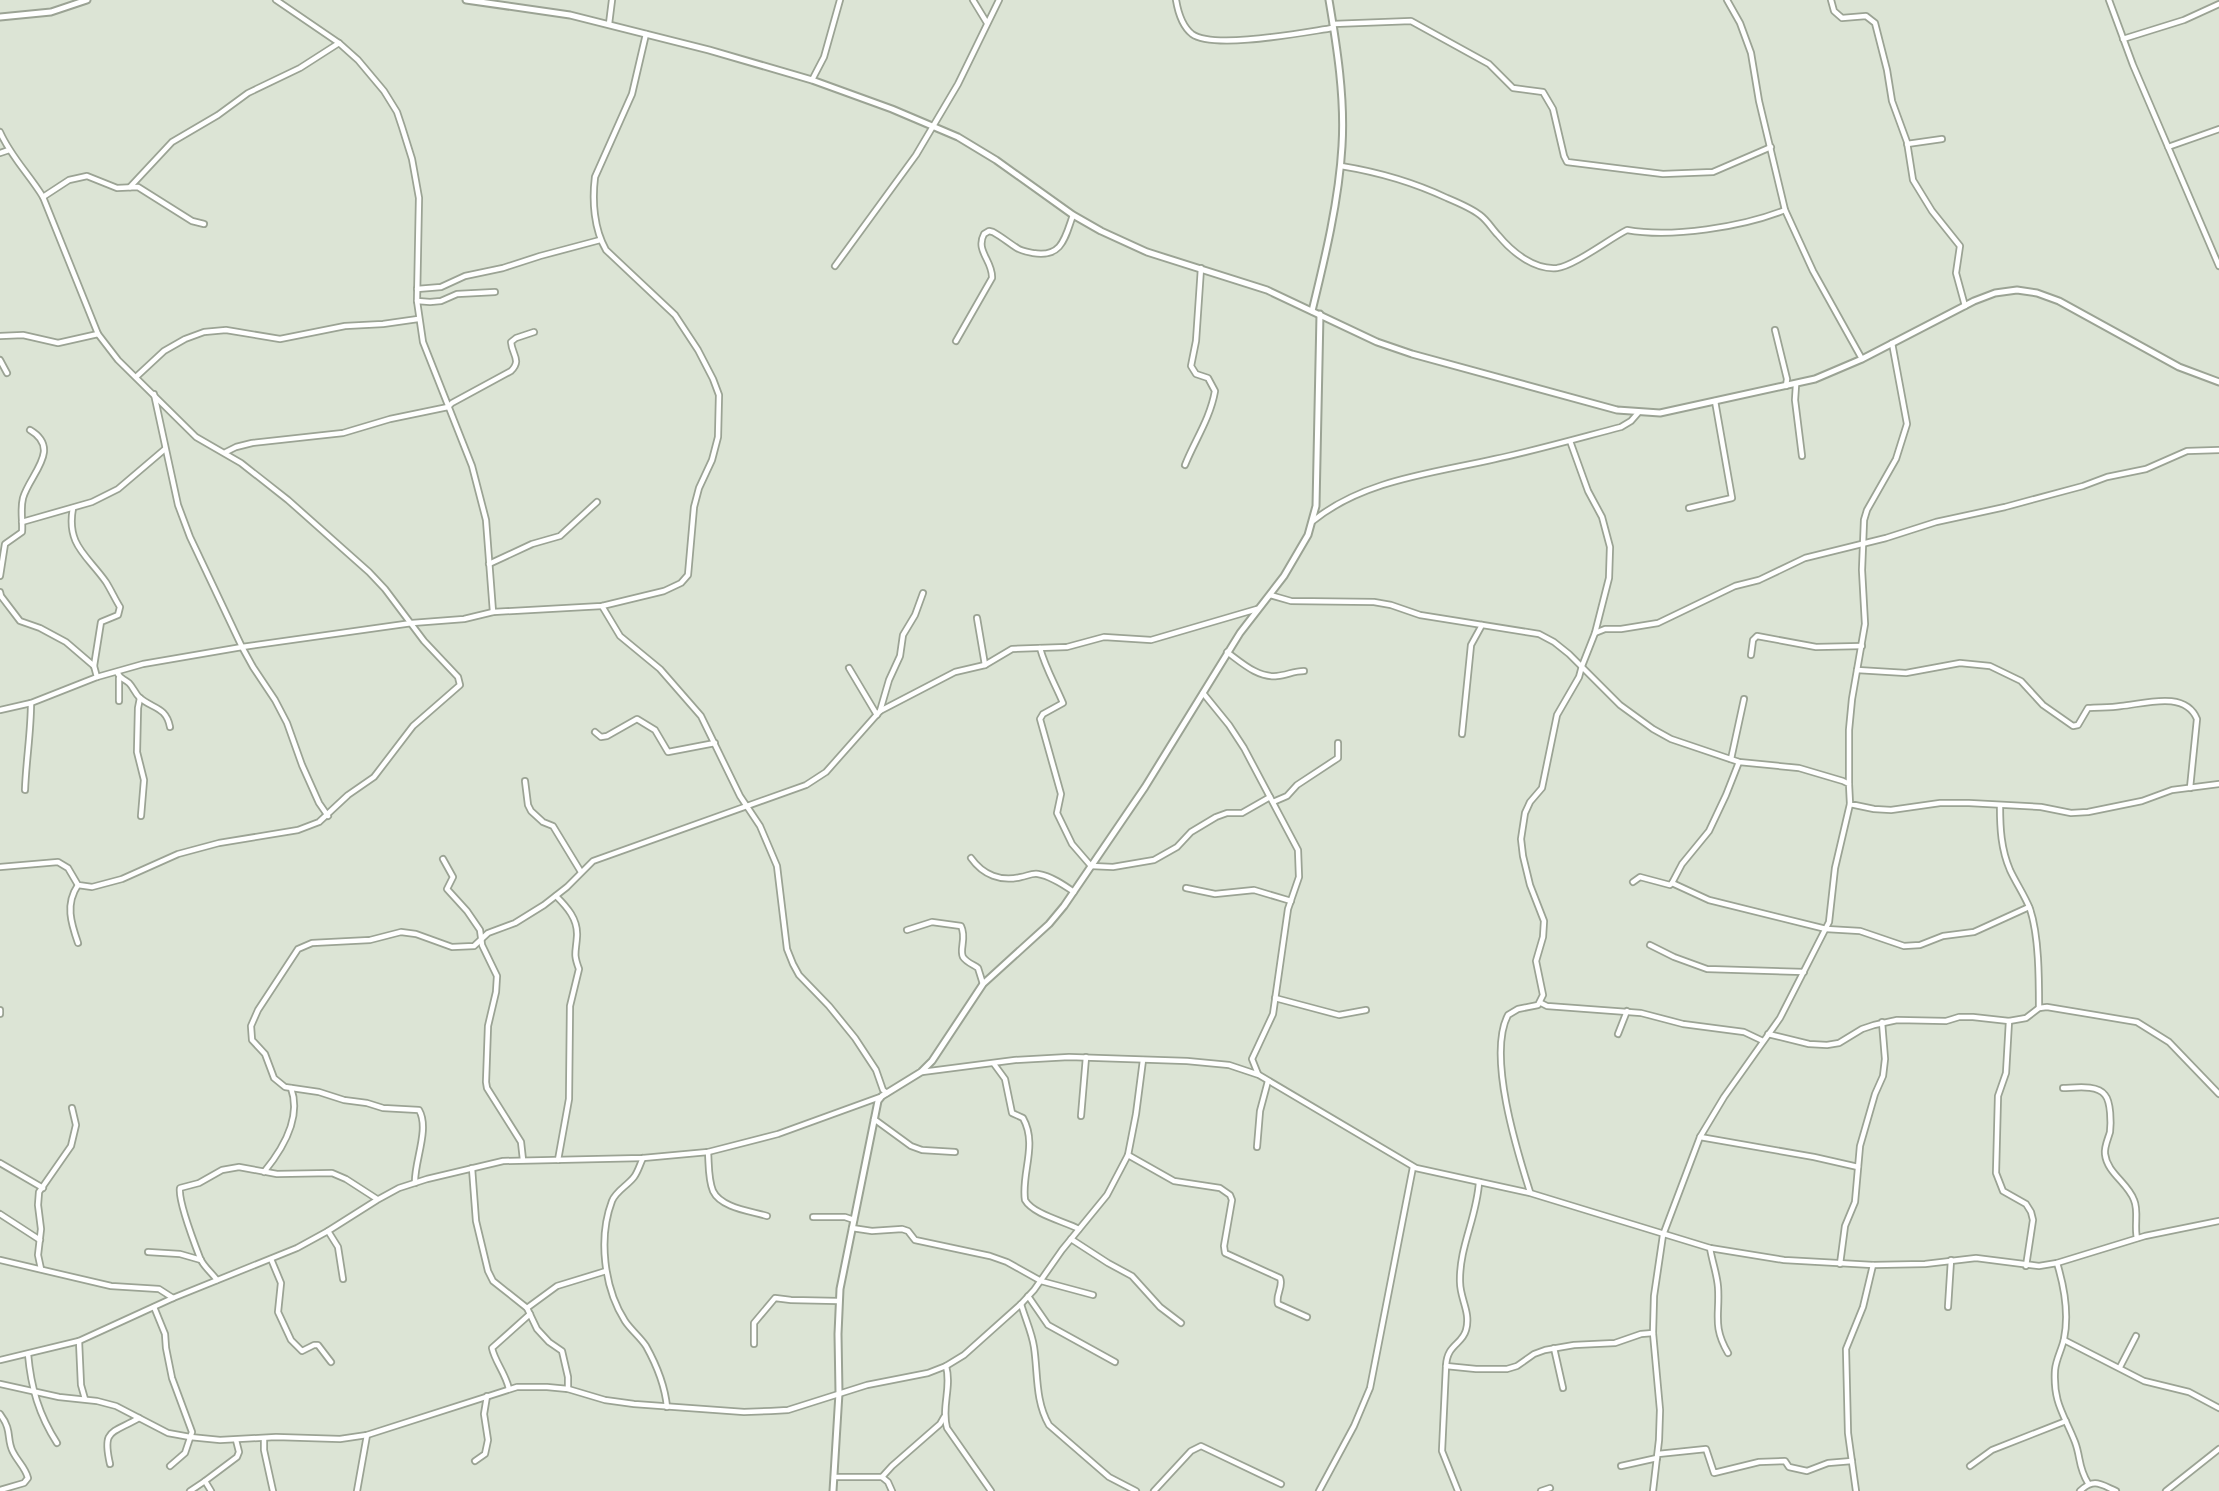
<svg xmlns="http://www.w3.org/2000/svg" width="2219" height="1491" viewBox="0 0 2219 1491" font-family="'Fira Sans Condensed',sans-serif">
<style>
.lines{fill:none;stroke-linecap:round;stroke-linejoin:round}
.minor-casing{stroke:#9ba394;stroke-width:8}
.major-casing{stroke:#9ba394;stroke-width:9}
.minor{stroke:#fff;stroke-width:4.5}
.major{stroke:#fff;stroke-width:5}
</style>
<rect width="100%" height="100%" fill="#dce4d5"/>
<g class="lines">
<defs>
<g id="minor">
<polyline points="276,0 339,43 358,60 384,91 397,112 402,127 412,159 419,198 417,301 423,342 472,466 486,520 493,612"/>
<polyline points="973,0 987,23"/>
<path d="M 1176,0 C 1178,12 1182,26 1192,34 C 1214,50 1305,32 1333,28"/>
<polyline points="1727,0 1740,23 1751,53 1759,101 1785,210 1813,271 1862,359"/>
<polyline points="1831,0 1834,11 1842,18 1866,16 1875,23 1887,70 1892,101 1907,142 1913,180 1932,211 1960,246 1956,273 1965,306"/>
<polyline points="2109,0 2133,65 2219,266"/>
<polyline points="609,24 612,0"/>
<polyline points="1333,24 1411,21 1489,64 1513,88 1543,92 1553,109 1564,156 1567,162 1663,174 1713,172 1771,147"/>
<polyline points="2123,39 2184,20 2219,4"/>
<polyline points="812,80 824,57 840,0"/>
<path d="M 0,132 C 11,157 29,174 43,197 L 98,334 L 118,360 L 196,437 L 241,463 L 288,500 L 369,572 L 385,589 L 424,641 L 458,677 L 460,685 L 413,726 L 374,777 L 348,795 L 319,822 L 298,830 L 219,843 L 178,854 L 122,879 L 92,887 L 78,885 L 68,868 L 58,862 L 0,867"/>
<polyline points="1907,144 1942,139"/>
<polyline points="2168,147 2219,129"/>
<polyline points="0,153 9,150"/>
<path d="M 1341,166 C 1378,172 1413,182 1447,198 C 1459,203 1471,208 1480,215 C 1488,221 1492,229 1498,235 C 1512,252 1534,270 1557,268 C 1574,266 1609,239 1627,230 C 1672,238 1742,227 1785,210"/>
<polyline points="130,187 172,142 218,115 248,93 300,68 339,43"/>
<polyline points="43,197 69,180 87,176 117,188 138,187 192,221 204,224"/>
<polyline points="835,266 916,155 958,84 999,0"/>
<polyline points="417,289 441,287 465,276 503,268 540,256 600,240"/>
<polyline points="417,301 430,302 441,301 457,294 495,292"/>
<polyline points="1775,330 1787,379 1786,386"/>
<polyline points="0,336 23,335 58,343 98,334"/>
<path d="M 956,341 L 992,278 C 993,261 975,251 984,234 L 989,231 L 993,232 C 1002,237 1009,243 1017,248 C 1021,251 1028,252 1033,253 C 1062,258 1065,238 1073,215"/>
<polyline points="0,360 7,373"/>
<polyline points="136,377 164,351 185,339 204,332 226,330 280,339 345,326 383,324 418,319"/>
<polyline points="1796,385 1795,400 1802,456"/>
<polyline points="154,394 178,505 190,537 242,647 253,667 275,700 287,723 302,765 319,803 328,816"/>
<polyline points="1570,441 1588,491 1602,517 1610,547 1609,578 1595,633"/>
<path d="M 226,452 L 236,447 L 252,443 L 343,433 L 390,419 L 448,407 L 452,403 L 511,371 C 522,360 512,355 511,342 L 516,338 L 534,332"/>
<path d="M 1185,465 C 1195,440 1210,419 1215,391 L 1208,378 L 1196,374 L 1191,366 L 1196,341 L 1201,268"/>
<path d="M 73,508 C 66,545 87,555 106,582 C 111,590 115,599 120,607 L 118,615 L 101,622 L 94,666"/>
<polyline points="1689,508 1732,498 1715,401"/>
<path d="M 1313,521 C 1363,480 1434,473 1495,459 C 1537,450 1579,438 1621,427 L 1631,421 L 1638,413"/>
<polyline points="22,522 92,502 118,489 165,449"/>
<polyline points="489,564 532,544 560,536 597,502"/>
<path d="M 0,576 L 5,544 L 22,532 C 23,521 20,510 23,498 C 30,474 62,449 30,430"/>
<polyline points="0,592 1,596 20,621 40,628 66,642 94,666 97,677"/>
<polyline points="1270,595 1291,601 1374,602 1391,605 1420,615 1539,634 1554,642 1569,654 1620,705 1653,729 1671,739 1739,762 1799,768 1843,781 1849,784 1850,804 1874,809 1891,810 1940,803 1969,803 2041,807 2071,813 2088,812 2142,801 2172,790 2219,784"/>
<polyline points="602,606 620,636 660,669 701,716 740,796 760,826 777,866 787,949 793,964 799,975 829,1006 855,1038 876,1070 883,1090 887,1093"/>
<polyline points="977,618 985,665"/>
<path d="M 1040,648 C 1045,667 1055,684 1063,703 L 1043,714 L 1040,719 L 1061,794 L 1057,813 L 1072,844 L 1091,866 L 1113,867 L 1154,860 L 1177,847 L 1191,832 L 1216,817 L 1227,813 L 1242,813 L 1270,797"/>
<path d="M 1227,652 C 1242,663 1258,678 1277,676 C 1287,675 1294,671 1304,671"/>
<polyline points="1751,655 1753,640 1757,636 1816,647 1862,646"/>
<polyline points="849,668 877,715"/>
<path d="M 1857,670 L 1906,673 L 1960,663 L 1990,666 L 2021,681 L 2043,705 L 2073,726 L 2078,725 L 2088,708 C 2099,707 2110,708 2121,706 C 2144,704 2185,690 2197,719 L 2190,788"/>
<path d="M 117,672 C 120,679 123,678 129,683 C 133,687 135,693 139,697 C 152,709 166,706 170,727"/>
<polyline points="119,678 119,701"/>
<polyline points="1203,693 1229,725 1244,748 1298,850 1299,877 1288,909 1273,1014 1252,1059 1258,1074"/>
<polyline points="140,698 138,708 137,752 144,780 141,816"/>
<path d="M 0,710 L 31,703 L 97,677 L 143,664 L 242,647 L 412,623 L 464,619 L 493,612 L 602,606 L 664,591 L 681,583 L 688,575 L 694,507 L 699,488 L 712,460 L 718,437 L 719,395 L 713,379 L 698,350 L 675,315 L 606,250 C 594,229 592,201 595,177 L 632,94 L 646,34"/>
<polyline points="880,711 889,680 900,656 903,635 915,615 923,593"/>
<polyline points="595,732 601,737 607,736 637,719 655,730 668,752 715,743"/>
<polyline points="1462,734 1471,645 1482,625"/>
<polyline points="1731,759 1744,699"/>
<polyline points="525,781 528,805 531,811 543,822 553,826 581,872"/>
<polyline points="1849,784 1849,730 1852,699 1865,624 1862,570 1864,520 1867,510 1896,459 1907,424 1892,343"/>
<path d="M 25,790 C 26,761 31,732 31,703"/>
<polyline points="1273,802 1287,796 1297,785 1338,758 1338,743"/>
<path d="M 2000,806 C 2000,828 2001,849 2010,870 C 2016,883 2025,896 2030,909 C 2039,936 2039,979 2039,1008"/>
<path d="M 971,858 C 983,875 1001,882 1021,877 C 1027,876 1032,873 1038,874 C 1051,876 1064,885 1074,892"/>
<polyline points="443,859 453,877 447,889 467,911 480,930 482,945 497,976 496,992 488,1026 486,1082 487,1088 521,1142 523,1160"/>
<polyline points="1633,882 1640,877 1670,885 1672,883 1682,864 1709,831 1726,795 1739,762"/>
<polyline points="1672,883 1709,900 1826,929 1860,931 1904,946 1920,945 1943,936 1974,932 2029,907"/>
<path d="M 78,885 C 65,904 71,923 78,943"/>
<polyline points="1186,888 1215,894 1254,890 1291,901"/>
<path d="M 556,896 C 567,907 578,919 577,936 C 576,953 573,953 579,969 L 570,1006 L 569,1099 L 558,1160"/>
<path d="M 907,930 L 932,922 L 961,926 C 967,938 959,949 963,957 C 966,962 974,965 978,968 L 983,984"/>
<polyline points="1650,945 1674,957 1707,969 1804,972"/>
<polyline points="1275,998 1339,1015 1366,1010"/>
<polyline points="1541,1003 1547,1006 1641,1013 1683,1024 1744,1032 1763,1041"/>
<polyline points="0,1010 0,1014"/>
<polyline points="2009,1021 2006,1073 1998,1096 1996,1173 2003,1191 2026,1204 2031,1212 2033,1220 2026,1266"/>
<polyline points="1618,1034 1627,1011"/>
<polyline points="1768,1034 1809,1044 1827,1045 1839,1043 1862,1029 1874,1025 1897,1020 1946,1021 1959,1017 1973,1017 2009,1021 2026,1018 2039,1008 2047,1007 2137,1022 2169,1042 2219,1094"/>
<path d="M 994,1064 L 1005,1079 L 1012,1113 L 1023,1118 C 1038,1145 1021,1173 1025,1200 C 1033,1214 1063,1221 1079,1229"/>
<polyline points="922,1072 1015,1060 1069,1057 1187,1061 1229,1065 1259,1075 1416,1168 1530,1193 1710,1248 1784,1260 1873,1265 1925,1264 1976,1258 2039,1266 2057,1263 2145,1236 2219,1221"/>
<path d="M 2063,1088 C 2074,1088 2097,1084 2105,1095 C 2111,1102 2111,1123 2110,1132 C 2108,1139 2104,1147 2105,1154 C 2107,1173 2128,1183 2134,1200 C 2139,1211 2134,1226 2137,1238"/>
<polyline points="1081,1116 1086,1057"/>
<polyline points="874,1119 911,1146 922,1150 955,1152"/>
<polyline points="1700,1137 1814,1157 1858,1167"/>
<polyline points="1257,1147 1260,1111 1268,1081"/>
<path d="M 708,1152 C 709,1164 708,1179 713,1191 C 721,1208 751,1211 767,1216"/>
<path d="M 1128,1155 L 1174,1181 L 1220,1188 L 1230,1195 L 1232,1200 L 1224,1246 L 1225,1253 L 1280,1278 C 1284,1286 1275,1295 1278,1304 L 1307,1317"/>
<path d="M 643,1158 C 640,1164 638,1172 634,1177 C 627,1186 616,1191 612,1201 C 598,1238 604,1288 625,1321 C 631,1330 640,1337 646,1346 C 656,1364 665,1386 667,1407"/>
<polyline points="0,1163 43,1188"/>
<polyline points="472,1168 476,1221 488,1271 493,1281 527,1308 537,1329 549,1342 562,1351 568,1377 568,1389"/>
<path d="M 264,1172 C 282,1150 302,1118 291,1088"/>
<path d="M 415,1183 C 414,1162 430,1129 419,1110 L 383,1108 L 367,1103 L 344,1100 L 319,1092 L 285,1087 L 274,1078 L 265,1054 L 252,1040 L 251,1026 L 258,1010 L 298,949 L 312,943 L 370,940 L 401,932 L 416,934 L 452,947 L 474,946 L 488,933 L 515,923 L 544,905 L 567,887 L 593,861 L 806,785 L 826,772 L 880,711 L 955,672 L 985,665 L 1012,649 L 1067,647 L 1104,637 L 1151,640 L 1257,609"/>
<path d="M 1530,1192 C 1517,1151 1487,1055 1508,1015 L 1518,1009 L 1538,1005 L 1543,995 L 1536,961 L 1543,937 L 1544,921 L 1530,885 L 1523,856 L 1521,839 L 1525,813 L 1530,802 L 1542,788 L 1557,715 L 1579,677 L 1582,666 L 1595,633 L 1605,629 L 1621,629 L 1658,623 L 1735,586 L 1759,580 L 1805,558 L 1886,538 L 1936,522 L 2005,507 L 2083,486 L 2107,477 L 2146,469 L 2187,451 L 2219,450"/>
<polyline points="0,1214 40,1240"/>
<polyline points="813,1217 845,1217 854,1220"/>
<polyline points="852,1228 872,1231 902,1229 908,1231 915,1240 990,1256 1007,1262 1041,1281 1093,1295"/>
<polyline points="328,1231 338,1247 343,1279"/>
<polyline points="1071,1239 1108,1263 1132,1276 1160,1307 1181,1323"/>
<path d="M 1710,1248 C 1712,1261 1717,1274 1718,1287 C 1720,1314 1712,1326 1728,1353"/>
<polyline points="148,1252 180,1254 201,1260"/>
<polyline points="271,1259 281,1283 278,1312 291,1340 302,1351 314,1345 318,1345 331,1362"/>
<polyline points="0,1260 111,1286 159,1289 173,1298"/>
<path d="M 2057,1263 C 2064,1286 2069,1315 2064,1339 C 2062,1349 2056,1359 2055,1370 C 2053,1403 2064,1414 2075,1442 C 2081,1458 2078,1467 2088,1483"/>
<polyline points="1840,1264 1845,1226 1855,1202 1860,1146 1875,1094 1883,1076 1885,1059 1882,1022"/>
<polyline points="41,1269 38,1255 41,1229 38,1205 39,1192 71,1146 76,1125 72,1108"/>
<path d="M 217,1280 C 212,1273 203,1266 200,1258 C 195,1245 178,1200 180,1188 L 199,1183 L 222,1170 L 239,1167 L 277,1174 L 332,1173 L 346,1179 L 377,1199"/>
<polyline points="1028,1296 1048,1325 1115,1362"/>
<path d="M 1021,1304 C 1025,1318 1032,1333 1034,1347 C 1038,1373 1035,1401 1049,1425 L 1109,1477 L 1136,1491"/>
<polyline points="154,1307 165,1334 166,1348 172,1378 192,1432 185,1453 170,1466"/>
<polyline points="1948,1307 1951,1260"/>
<polyline points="527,1308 557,1286 606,1271"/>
<polyline points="2064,1340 2144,1381 2189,1392 2219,1408"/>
<polyline points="79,1341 81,1385 85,1399"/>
<polyline points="754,1344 754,1323 775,1298 791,1300 838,1301"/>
<polyline points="1554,1348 1563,1388"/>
<path d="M 28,1354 C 31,1388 39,1415 57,1443"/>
<polyline points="0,1360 79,1341 173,1298 297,1248 328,1231 377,1200 399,1188 427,1179 503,1161 643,1158 708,1152 778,1134 880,1097"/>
<path d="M 946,1366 C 952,1387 941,1407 947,1428 L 991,1491"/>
<polyline points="1446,1366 1476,1369 1507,1369 1517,1366 1534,1354 1545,1350 1574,1345 1615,1343 1641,1334 1653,1333"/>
<polyline points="2120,1367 2136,1336"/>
<polyline points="0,1384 59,1397 97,1401 116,1406 168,1433 190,1437 220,1440 276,1437 340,1439 367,1435 517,1387 547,1387 568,1389 605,1400 634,1404 744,1412 771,1411 788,1410 867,1385 928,1373 946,1366 964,1355 1021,1304 1034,1290 1062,1250 1107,1195 1128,1155 1136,1114 1143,1060"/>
<path d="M 509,1389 C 505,1372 495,1362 492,1348 L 530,1314"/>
<path d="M 0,1414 C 13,1431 6,1439 13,1452 C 18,1462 25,1467 28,1478 L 24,1483 L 0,1490"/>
<polyline points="264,1439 264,1450 273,1491"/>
<polyline points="1658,1454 1706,1449 1714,1473 1759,1462 1785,1461 1789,1467 1807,1471 1828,1463 1852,1461"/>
<polyline points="475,1461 485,1454 488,1440 484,1414 487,1396"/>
<path d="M 110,1464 C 102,1429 111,1434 139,1418"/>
<polyline points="1621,1466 1657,1458"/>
<polyline points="1970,1466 1992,1450 2066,1421"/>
<polyline points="834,1477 882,1477 888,1482 892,1491"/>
<polyline points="882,1477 892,1466 940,1424 944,1417"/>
<polyline points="190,1491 205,1481"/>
<polyline points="211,1491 205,1481 237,1457 239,1452 236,1440"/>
<polyline points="357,1491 367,1435"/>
<polyline points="1154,1491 1191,1451 1201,1446 1281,1484"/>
<polyline points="1319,1491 1354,1426 1370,1388 1413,1167"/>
<path d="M 1458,1491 L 1442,1451 L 1446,1366 C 1447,1344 1462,1345 1466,1330 C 1471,1312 1460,1299 1460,1282 C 1459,1247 1477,1217 1479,1182"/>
<polyline points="1541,1491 1550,1488"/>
<polyline points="1653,1491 1659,1440 1660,1410 1653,1333 1654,1296 1663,1235 1700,1137 1724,1097 1780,1018 1829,922 1835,868 1850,804"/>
<polyline points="1856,1491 1848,1433 1846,1349 1863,1307 1873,1265"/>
<path d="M 2080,1491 C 2094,1478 2100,1484 2116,1491"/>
<polyline points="2166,1491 2219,1449"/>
</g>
<g id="major">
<polyline points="466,0 570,15 709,50 812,80 892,109 958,137 996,160 1073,215 1101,231 1147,252 1267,290 1377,342 1412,354 1617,410 1660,413 1815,379 1862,359 1974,301 1995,293 2017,290 2037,293 2059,301 2179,367 2219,382"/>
<polyline points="0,17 51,12 87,0"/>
<path d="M 1312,311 C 1325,258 1339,200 1342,146 C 1345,98 1337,47 1329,0"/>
<polyline points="833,1491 839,1393 838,1334 840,1289 878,1101 882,1096 921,1072 932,1061 983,984 1049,924 1064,906 1145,787 1240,633 1284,576 1308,535 1316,506 1320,314"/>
</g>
</defs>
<!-- minor casing -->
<use href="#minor" class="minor-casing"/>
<!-- major casing -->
<use href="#major" class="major-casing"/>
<!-- minor -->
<use href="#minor" class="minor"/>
<!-- major -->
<use href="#major" class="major"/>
</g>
</svg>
